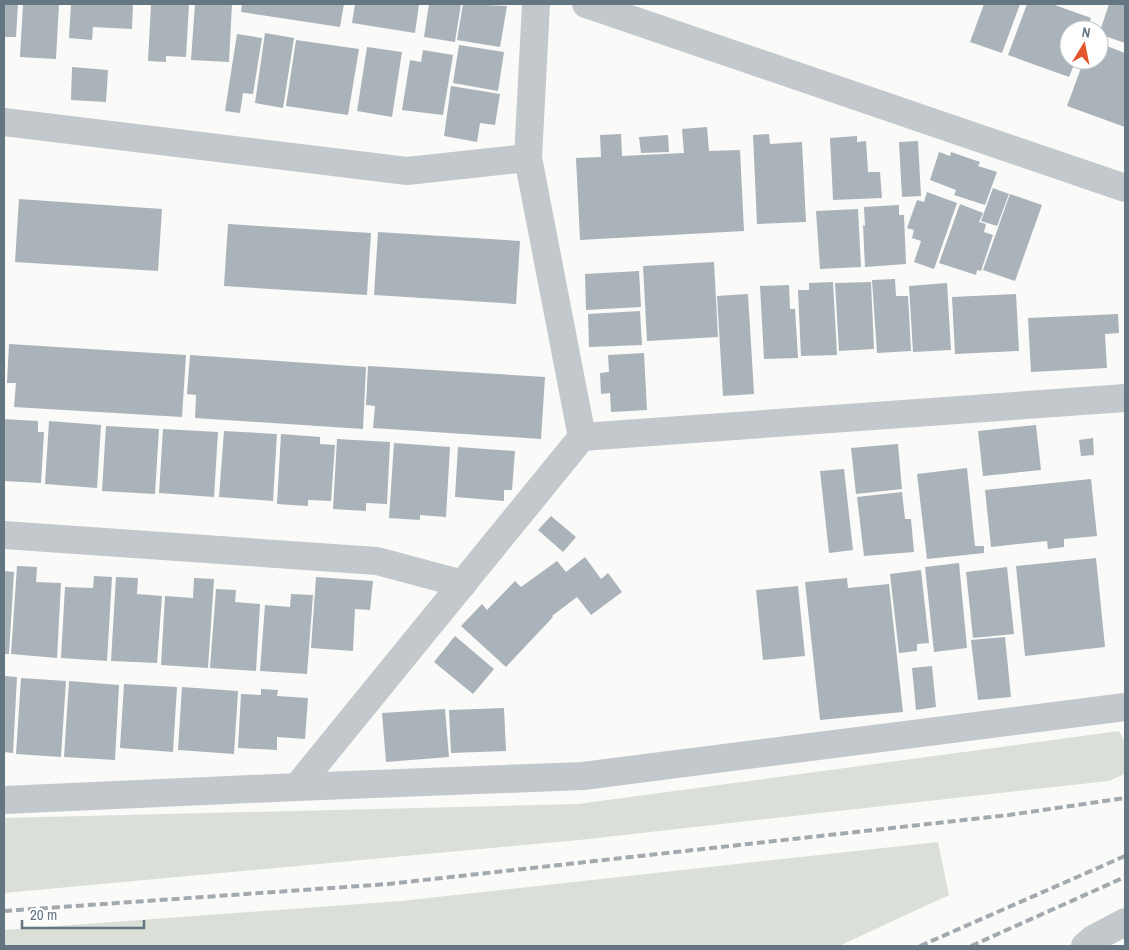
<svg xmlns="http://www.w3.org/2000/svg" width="1129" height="950" viewBox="0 0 1129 950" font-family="'Archivo Narrow',sans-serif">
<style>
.green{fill:#dadfd7}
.building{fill:#aab3b9}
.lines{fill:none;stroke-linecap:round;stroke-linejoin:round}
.minor{stroke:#c3c8cc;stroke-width:28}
.rail{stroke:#a2aab0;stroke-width:4;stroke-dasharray:8 4;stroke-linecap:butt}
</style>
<rect width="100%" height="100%" fill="#fafaf8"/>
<!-- green -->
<g class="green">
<polygon points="1119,731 1125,742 1125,774 1108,781 579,840 4,893 4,818 578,804"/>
<polygon points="938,842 949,895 839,946 4,946 4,930 401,901"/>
</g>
<!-- building -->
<g class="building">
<polygon points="4,4 18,4 16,37 4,37"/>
<polygon points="23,4 59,4 56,59 20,57"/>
<polygon points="71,4 133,4 132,29 93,27 92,40 69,38"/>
<polygon points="151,4 189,4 186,57 166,56 166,62 148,61"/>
<polygon points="195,4 232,4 229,62 191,60"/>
<polygon points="242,4 344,4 340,27 241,12"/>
<polygon points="355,4 419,4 415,33 352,23"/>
<polygon points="429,4 461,4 455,42 424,37"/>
<polygon points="463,4 507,6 500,47 457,40"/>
<polygon points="984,4 1020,4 1002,53 970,42"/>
<polygon points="1027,4 1052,4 1091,18 1087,30 1069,30 1069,60 1076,60 1069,77 1008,55"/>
<polygon points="1109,4 1125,5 1125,43 1099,34"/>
<polygon points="265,33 294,38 283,108 255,103"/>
<polygon points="237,34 262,38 253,94 243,93 240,113 225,111"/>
<polygon points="296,40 359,49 348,115 286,106"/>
<polygon points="1099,43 1125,53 1125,127 1067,106 1084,60 1099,60"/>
<polygon points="459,45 504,52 498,91 453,83"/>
<polygon points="367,47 402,52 392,117 357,111"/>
<polygon points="423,50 453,55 443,115 402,110 410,60 421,62"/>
<polygon points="72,67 108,70 106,102 71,100"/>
<polygon points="451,86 500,94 495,125 480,123 477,142 444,136"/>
<polygon points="707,127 709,151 740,150 744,231 580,240 576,158 601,157 600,135 621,134 622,156 684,153 682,129"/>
<polygon points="769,134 770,144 802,142 806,222 757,224 753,135"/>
<polygon points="668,135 669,152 641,153 639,137"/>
<polygon points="857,136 857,142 866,141 868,172 880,172 882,198 833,200 830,138"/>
<polygon points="918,141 921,196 902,197 899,142"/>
<polygon points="939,152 950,156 951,152 980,162 978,166 997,172 985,205 954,195 956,190 930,180"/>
<polygon points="993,188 1009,194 997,226 981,221"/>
<polygon points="927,192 957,203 934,269 914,262 921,241 912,238 914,230 907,228 917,200 924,202"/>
<polygon points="1010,194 1042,205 1015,281 983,270"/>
<polygon points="19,199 162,209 158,271 15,262"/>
<polygon points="960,204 983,213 979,222 986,224 984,232 993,235 981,271 977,270 976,275 939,263"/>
<polygon points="899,205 899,215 904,215 906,264 865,267 863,225 865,226 864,207"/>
<polygon points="858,209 861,267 820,269 816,211"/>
<polygon points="228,224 371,233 367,295 224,286"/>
<polygon points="378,232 520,241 516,304 374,295"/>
<polygon points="714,262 718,337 647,341 643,266"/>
<polygon points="639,271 641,307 586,310 585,274"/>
<polygon points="895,279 896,296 908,296 911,351 877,353 872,280"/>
<polygon points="833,282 837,355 801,356 798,290 809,290 809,283"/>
<polygon points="871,282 874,349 839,351 835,283"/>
<polygon points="947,283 951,350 913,352 909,286"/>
<polygon points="789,285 790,309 795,309 798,358 764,359 760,286"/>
<polygon points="748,294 754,394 723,396 717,296"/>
<polygon points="1016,294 1019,351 955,354 952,297"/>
<polygon points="640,311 642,345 589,347 588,314"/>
<polygon points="1118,314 1119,333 1105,334 1107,368 1031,372 1028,318"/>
<polygon points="9,344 186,355 182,417 14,407 16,383 7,383"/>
<polygon points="644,353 647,410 611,412 610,393 601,394 600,373 609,372 608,355"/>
<polygon points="190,355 366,367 363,429 195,418 196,395 187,394"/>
<polygon points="368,366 545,377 541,439 373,428 375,406 366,405"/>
<polygon points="4,419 38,421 38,432 44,432 41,483 4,481"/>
<polygon points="49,421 101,425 97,488 45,484"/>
<polygon points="1036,425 1041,470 983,476 978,431"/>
<polygon points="106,426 159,429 155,494 102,491"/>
<polygon points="163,429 218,432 214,497 159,493"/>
<polygon points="224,431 277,434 273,501 219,497"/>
<polygon points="281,434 320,437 320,444 335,445 331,501 308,500 308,506 277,504"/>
<polygon points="1093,438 1094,455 1081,456 1079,440"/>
<polygon points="337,439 390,442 387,504 366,503 366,511 333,509"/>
<polygon points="394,443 450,447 446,517 420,515 420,520 389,518"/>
<polygon points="898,444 902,489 856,494 851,448"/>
<polygon points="458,447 515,451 512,490 504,490 504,501 455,497"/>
<polygon points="967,468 975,546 984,546 984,553 927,559 917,474"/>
<polygon points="844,469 853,550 829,553 820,471"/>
<polygon points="1091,479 1097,536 1064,539 1064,547 1048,549 1047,541 991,547 985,490"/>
<polygon points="902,492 905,519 911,519 914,552 864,556 857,497"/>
<polygon points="551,516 576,537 563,552 538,530"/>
<polygon points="585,557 601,579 608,573 622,592 591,615 577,597 552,616 553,617 506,667 461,626 482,604 487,610 515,581 521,587 557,561 566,572"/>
<polygon points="1096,558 1105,647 1025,656 1016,566"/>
<polygon points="959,563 967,648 934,652 925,567"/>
<polygon points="17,566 37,567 36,582 61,583 57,658 11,654"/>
<polygon points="1007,567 1014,634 973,638 966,572"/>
<polygon points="921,570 929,643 917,644 917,651 899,653 890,574"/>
<polygon points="4,571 14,572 9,654 4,654"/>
<polygon points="94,576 112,577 107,661 61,658 65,587 93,588"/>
<polygon points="116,577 138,578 137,594 162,596 157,663 111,661"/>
<polygon points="316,577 373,581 370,610 355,609 353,651 311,648"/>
<polygon points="194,578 214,579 208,668 161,665 165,596 193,598"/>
<polygon points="847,578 848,588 889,584 903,712 820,720 805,582"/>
<polygon points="798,586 805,656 763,660 756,590"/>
<polygon points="216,589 236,590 235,602 260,604 256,671 210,668"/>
<polygon points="291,594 313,595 307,674 260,671 265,605 290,607"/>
<polygon points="455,636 494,669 473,694 434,662"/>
<polygon points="1005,637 1011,697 978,700 971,640"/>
<polygon points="932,666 936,707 916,710 912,668"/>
<polygon points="4,676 17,677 13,753 4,752"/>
<polygon points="21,678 66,681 61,757 16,754"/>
<polygon points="69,681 119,685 115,760 64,757"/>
<polygon points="124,684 177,687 173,752 120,748"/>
<polygon points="182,687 238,691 234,754 178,750"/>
<polygon points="261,689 278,690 277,696 308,698 305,739 277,737 277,750 238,748 241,694 261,695"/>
<polygon points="504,708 506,751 451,753 449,710"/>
<polygon points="445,709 449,757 386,762 382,713"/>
</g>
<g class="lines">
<!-- minor -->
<g class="minor">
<polyline points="536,4 528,158 582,437"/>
<polyline points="586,4 1125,188"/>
<polyline points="4,122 407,171 528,158"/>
<polyline points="4,535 377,561 463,584"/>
<polyline points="297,787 583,776 1125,707"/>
<polyline points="4,800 297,787 582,437 1125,398"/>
<polyline points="1085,946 1093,939 1125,922"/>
</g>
<!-- rail -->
<g class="rail">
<polyline points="4,911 388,884 1009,815 1125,798"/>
<polyline points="920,946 1125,856"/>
<polyline points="971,946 1125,877"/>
</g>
</g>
<!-- border -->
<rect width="1129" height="950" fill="none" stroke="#657683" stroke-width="10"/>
<!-- north arrow -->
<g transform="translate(1084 45) rotate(10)"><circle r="24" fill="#ffffff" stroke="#c1c8cd"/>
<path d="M0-4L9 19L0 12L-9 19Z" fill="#e4572e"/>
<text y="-8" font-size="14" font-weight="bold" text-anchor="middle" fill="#657683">N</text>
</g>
<!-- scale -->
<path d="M22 920v8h122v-8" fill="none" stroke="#657683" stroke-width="2.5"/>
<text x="30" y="920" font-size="15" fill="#657683" stroke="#ffffff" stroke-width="4" paint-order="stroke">20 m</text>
</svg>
